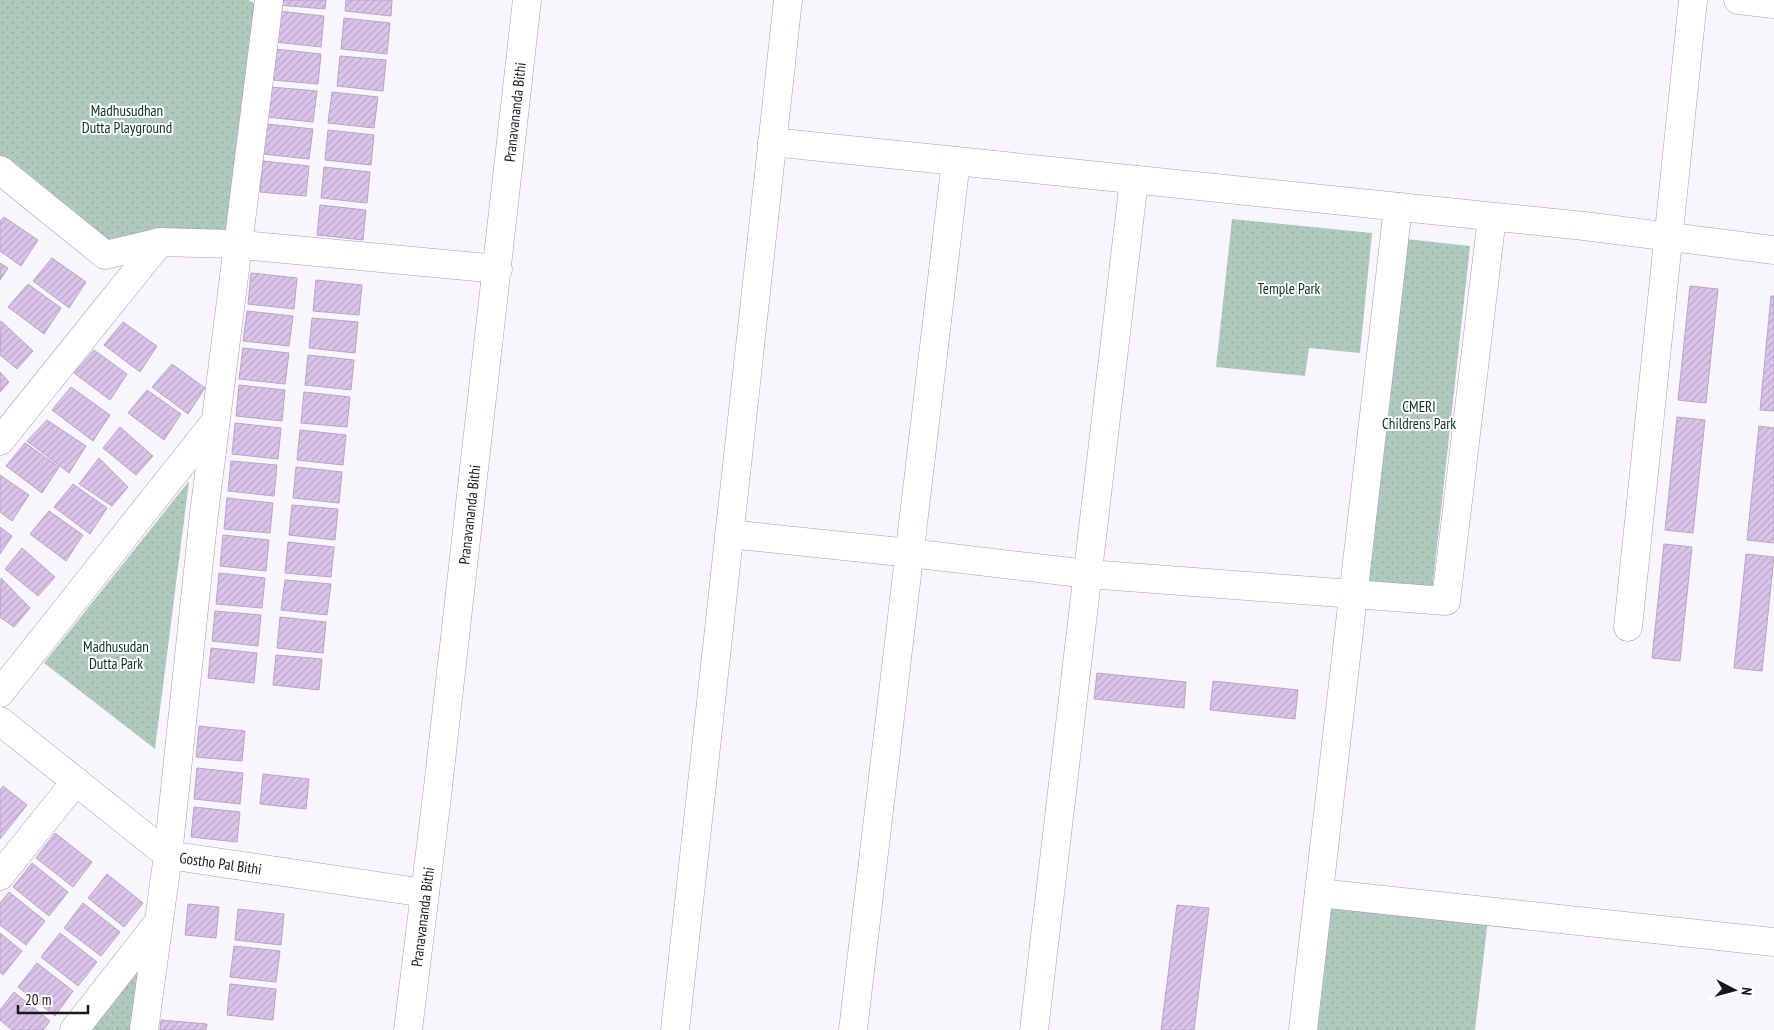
<svg xmlns="http://www.w3.org/2000/svg" width="1774" height="1030" viewBox="0 0 1774 1030" font-family="'PT Sans Narrow',sans-serif">
<style>
.green{fill:url(#green-dots)}
.building{fill:url(#building-hatch);stroke:#b7a5c5}
.lines{fill:none;stroke-linecap:round;stroke-linejoin:round}
.minor-casing{stroke:#aa98b8;stroke-width:29}
.minor{stroke:#fff;stroke-width:28}
.labels{text-anchor:middle;dominant-baseline:central;stroke-width:4;stroke-linejoin:round;paint-order:stroke}
.park-label{font-size:15px;fill:#0a3224;stroke:#fff}
.street-label{font-size:15px;fill:#1b1420;stroke:#fff}
</style>
<defs>
<pattern id="green-dots" width="8" height="8" patternUnits="userSpaceOnUse" patternTransform="scale(1.25)"><rect width="8" height="8" fill="#afcabd"/><path d="M2 2h.1M6 6h.1" fill="none" stroke="#96ada2" stroke-width="1.8" stroke-linecap="round"/></pattern>
<pattern id="building-hatch" width="6" height="6" patternUnits="userSpaceOnUse" patternTransform="scale(1.25)"><rect width="6" height="6" fill="#dac4e9"/><path d="M-1 1l2-2M0 6l6-6M5 7l2-2" fill="none" stroke="#baa8c8"/></pattern>
</defs>
<rect width="100%" height="100%" fill="#f9f5fc"/>
<!-- green -->
<g class="green">
<polygon points="0,0 249,0 260,8 231,244 98,250 0,164"/>
<polygon points="1232,219 1372,233 1360,353 1309,348 1305,376 1216,367"/>
<polygon points="1406,239 1470,246 1432,592 1368,584"/>
<polygon points="189,481 155,749 44,663"/>
<polygon points="1319,893 1488,919 1475,1030 1303,1030"/>
<polygon points="150,945 144,1030 79,1030"/>
</g>
<!-- building -->
<g class="building">
<polygon points="280,0 326,0 325,9 279,5"/>
<polygon points="346,0 392,0 391,16 345,11"/>
<polygon points="278,11 324,16 321,47 275,42"/>
<polygon points="344,18 390,23 387,54 341,49"/>
<polygon points="275,49 321,54 318,84 272,80"/>
<polygon points="340,56 386,60 383,91 337,86"/>
<polygon points="271,87 317,91 313,122 267,117"/>
<polygon points="332,92 378,97 374,128 328,123"/>
<polygon points="267,124 313,129 309,159 263,154"/>
<polygon points="328,130 374,135 371,165 325,160"/>
<polygon points="263,161 309,166 306,196 260,192"/>
<polygon points="324,167 370,172 367,203 321,198"/>
<polygon points="320,205 366,210 363,240 317,235"/>
<polygon points="4,217 38,240 21,266 0,251 0,221"/>
<polygon points="52,258 86,282 69,308 33,281"/>
<polygon points="0,263 8,268 0,280"/>
<polygon points="251,273 297,278 294,309 248,304"/>
<polygon points="316,280 362,285 359,315 313,311"/>
<polygon points="28,284 61,308 44,334 8,307"/>
<polygon points="1690,286 1718,289 1706,403 1678,400"/>
<polygon points="1771,296 1774,296 1774,411 1760,410"/>
<polygon points="247,311 293,316 289,346 243,341"/>
<polygon points="312,318 358,322 355,353 309,348"/>
<polygon points="1,321 33,351 17,369 0,355"/>
<polygon points="123,322 157,346 140,372 104,345"/>
<polygon points="243,348 289,353 285,384 239,379"/>
<polygon points="94,350 127,374 110,400 74,373"/>
<polygon points="308,355 354,360 351,390 305,385"/>
<polygon points="172,364 205,388 188,414 152,387"/>
<polygon points="0,372 9,382 0,392"/>
<polygon points="239,385 285,390 282,421 236,416"/>
<polygon points="71,387 110,415 93,441 52,410"/>
<polygon points="147,390 181,414 164,440 128,413"/>
<polygon points="304,392 350,397 347,427 301,423"/>
<polygon points="1677,417 1705,420 1693,533 1665,530"/>
<polygon points="47,420 86,446 69,473 27,441"/>
<polygon points="235,423 281,428 278,459 232,454"/>
<polygon points="1759,426 1774,428 1774,543 1747,540"/>
<polygon points="120,427 153,456 136,475 103,448"/>
<polygon points="300,430 346,435 343,465 297,460"/>
<polygon points="25,443 59,467 42,493 6,466"/>
<polygon points="99,458 128,487 112,506 79,484"/>
<polygon points="231,461 277,465 274,496 228,491"/>
<polygon points="296,467 342,472 339,503 293,498"/>
<polygon points="0,475 29,495 12,521 0,512"/>
<polygon points="73,484 107,508 90,534 54,507"/>
<polygon points="227,498 273,503 270,533 224,529"/>
<polygon points="292,505 338,509 335,540 289,535"/>
<polygon points="49,511 83,535 66,561 30,534"/>
<polygon points="0,527 12,536 0,554"/>
<polygon points="223,535 269,540 266,571 220,566"/>
<polygon points="288,542 334,547 331,577 285,573"/>
<polygon points="1664,544 1692,547 1680,661 1652,658"/>
<polygon points="22,548 55,577 38,596 5,569"/>
<polygon points="1746,554 1774,557 1762,671 1734,668"/>
<polygon points="219,573 265,578 262,608 216,604"/>
<polygon points="1,578 30,608 14,627 0,617"/>
<polygon points="285,580 331,584 327,615 281,610"/>
<polygon points="215,611 261,615 258,646 212,641"/>
<polygon points="280,617 326,622 323,653 277,648"/>
<polygon points="211,648 257,653 254,683 208,678"/>
<polygon points="276,655 322,659 319,690 273,685"/>
<polygon points="1097,673 1186,682 1184,708 1094,699"/>
<polygon points="1213,681 1298,690 1295,719 1210,710"/>
<polygon points="199,726 245,731 242,761 196,757"/>
<polygon points="197,768 243,773 240,804 194,799"/>
<polygon points="263,774 309,779 306,809 260,804"/>
<polygon points="3,786 27,805 0,839 0,790"/>
<polygon points="194,807 240,812 237,842 191,837"/>
<polygon points="55,833 92,862 73,887 36,858"/>
<polygon points="32,863 68,892 49,916 13,887"/>
<polygon points="107,874 143,903 124,927 88,898"/>
<polygon points="9,892 45,921 26,945 0,925 0,903"/>
<polygon points="83,903 120,932 101,956 64,928"/>
<polygon points="188,904 219,907 216,938 185,935"/>
<polygon points="1177,905 1209,908 1194,1030 1161,1030"/>
<polygon points="238,909 284,914 281,945 235,940"/>
<polygon points="0,933 22,951 3,975 0,972"/>
<polygon points="60,933 97,962 78,986 41,957"/>
<polygon points="234,946 280,951 276,982 230,977"/>
<polygon points="37,963 73,991 55,1016 18,987"/>
<polygon points="230,984 276,989 273,1020 227,1015"/>
<polygon points="14,992 50,1021 43,1030 12,1030 0,1020 0,1010"/>
<polygon points="161,1020 207,1024 206,1030 160,1030"/>
</g>
<g class="lines">
<defs>
<g id="minor">
<polyline points="1738,0 1774,4"/>
<polyline points="772,142 1584,226 1774,250"/>
<polyline points="0,170 105,255 160,242 231,244 498,269"/>
<polyline points="0,441 160,242"/>
<polyline points="729,534 910,553 1088,574 1446,601 1492,217"/>
<polyline points="1628,627 1693,0"/>
<polyline points="0,693 215,422"/>
<path id="s1" d="M 0,721 L 168,855 L 425,893"/>
<polyline points="0,876 76,781"/>
<polyline points="1319,893 1774,942"/>
<polyline points="74,1030 158,923"/>
<polyline points="144,1030 168,855 204,514 269,0"/>
<path id="s2" d="M 408,1030 L 437,796 L 527,0"/>
<polyline points="675,1030 788,0"/>
<polyline points="853,1030 956,161"/>
<polyline points="1034,1030 1134,180"/>
<polyline points="1303,1030 1398,207"/>
</g>
</defs>
<!-- minor casing -->
<use href="#minor" class="minor-casing"/>
<!-- minor -->
<use href="#minor" class="minor"/>
</g>
<g class="labels">
<!-- park labels -->
<g class="park-label">
<text x="127" y="110">Madhusudhan<tspan x="127" dy="17">Dutta Playground</tspan></text>
<text x="1289" y="288">Temple Park</text>
<text x="1419" y="406">CMERI<tspan x="1419" dy="17">Childrens Park</tspan></text>
<text x="116" y="646">Madhusudan<tspan x="116" dy="17">Dutta Park</tspan></text>
</g>
<!-- street labels -->
<g class="street-label">
<text stroke="none"><textPath href="#s2" startOffset="924">Pranavananda Bithi</textPath></text>
<text stroke="none"><textPath href="#s2" startOffset="519">Pranavananda Bithi</textPath></text>
<text stroke="none"><textPath href="#s1" startOffset="268">Gostho Pal Bithi</textPath></text>
<text stroke="none"><textPath href="#s2" startOffset="114">Pranavananda Bithi</textPath></text>
</g>
</g>
<!-- north arrow -->
<g transform="translate(1734 990) rotate(96)" stroke="#ffffff" stroke-width="4" paint-order="stroke">
<path d="M0-4L9 19L0 12L-9 19Z" fill="#1b1420"/>
<text y="-8" font-size="14" font-weight="bold" text-anchor="middle" fill="#1b1420">N</text>
</g>
<!-- scale -->
<path d="M18 1005v8h70v-8" fill="none" stroke="#1b1420" stroke-width="2.5"/>
<text x="25" y="1005" font-size="15" fill="#1b1420" stroke="#ffffff" stroke-width="4" paint-order="stroke">20 m</text>
</svg>
